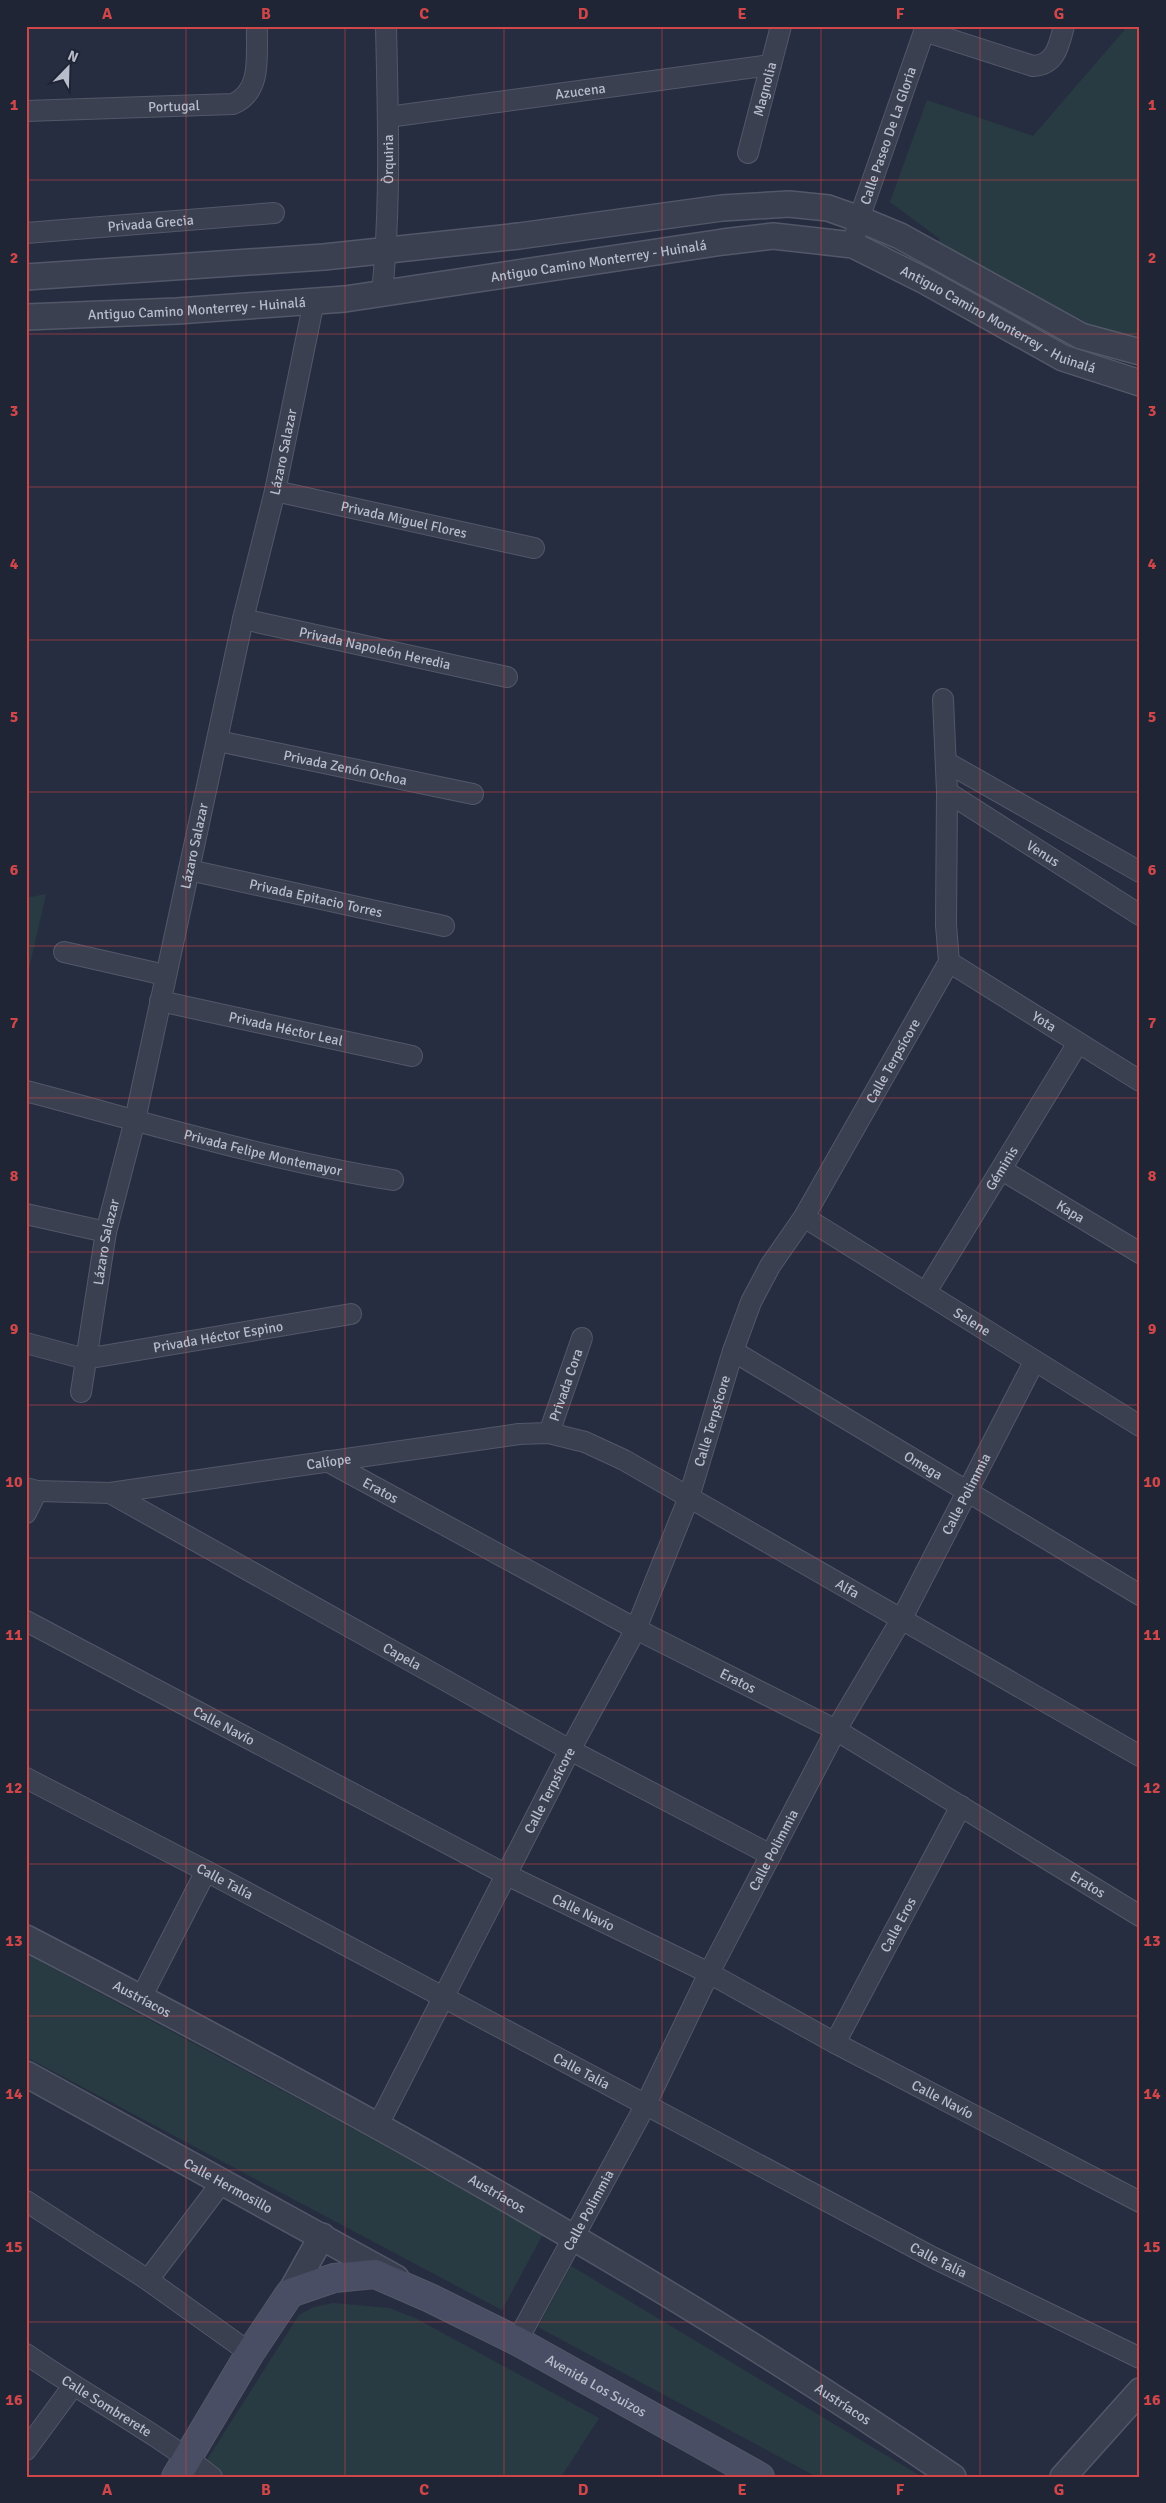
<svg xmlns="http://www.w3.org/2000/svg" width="1166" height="2503" viewBox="0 0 1166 2503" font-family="Signika,sans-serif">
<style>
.green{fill:#293b42}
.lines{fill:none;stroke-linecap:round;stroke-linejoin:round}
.minor-casing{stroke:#535868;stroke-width:22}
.tertiary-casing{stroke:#535868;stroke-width:28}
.secondary-casing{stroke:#535868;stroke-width:30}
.minor{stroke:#3b4051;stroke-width:20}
.tertiary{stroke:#3b4051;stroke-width:25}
.secondary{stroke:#494e64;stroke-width:28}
.grid{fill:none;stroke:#d04649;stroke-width:1;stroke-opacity:0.55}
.labels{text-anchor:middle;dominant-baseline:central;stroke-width:5;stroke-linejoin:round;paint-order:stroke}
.street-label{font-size:14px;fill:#b8bccb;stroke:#202536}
.neatline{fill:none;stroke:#d04649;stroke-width:2}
.grid-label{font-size:16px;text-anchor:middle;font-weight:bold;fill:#d04649}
</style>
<rect width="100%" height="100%" fill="#272d41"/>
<!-- green -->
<g class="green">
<polygon points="1128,26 1140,26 1140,359 929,256 940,239 890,202 927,100 1033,136"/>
<polygon points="46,894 26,982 26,898"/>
<polygon points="26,1954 330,2116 543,2234 502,2310 26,2057"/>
<polygon points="571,2266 922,2477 817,2477 538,2327"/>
<polygon points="333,2303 389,2308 415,2318 599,2418 561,2477 224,2477 205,2463 299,2315 314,2307"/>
</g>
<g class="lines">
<defs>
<g id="minor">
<path d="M 924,31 L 1033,66 C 1056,65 1059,45 1064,26"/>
<path id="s1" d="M 26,111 L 233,104 C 263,91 256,55 257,26"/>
<path id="s2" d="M 388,117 L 771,65"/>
<path id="s3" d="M 748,153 L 781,26"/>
<path id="s4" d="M 26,233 L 274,213"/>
<path id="s5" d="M 853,245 L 859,219 L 926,26"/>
<path id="s6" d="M 382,293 C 391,205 388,115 386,26"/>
<path id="s7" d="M 275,491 L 534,548"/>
<path id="s8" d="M 243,619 L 507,677"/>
<path id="s9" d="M 218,741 L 473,794"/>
<polyline points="946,762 1140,872"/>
<path id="s10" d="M 947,792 L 1140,915"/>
<path id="s11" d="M 189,870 L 444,926"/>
<polyline points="64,952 165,975"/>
<path id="s12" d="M 949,962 L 1140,1081"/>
<path id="s13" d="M 160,1001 L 412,1056"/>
<path id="s14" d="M 26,1091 C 148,1123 268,1160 393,1180"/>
<path id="s15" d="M 1002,1170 L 1140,1253"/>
<polyline points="26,1214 106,1232"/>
<path id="s16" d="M 804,1217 L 1140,1426"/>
<path id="s17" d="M 926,1292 L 1078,1043"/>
<path id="s18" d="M 26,1343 L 85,1359 L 351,1314"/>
<path id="s19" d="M 733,1351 L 1140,1595"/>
<path id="s20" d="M 81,1392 L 106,1232 L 135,1120 L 243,619 L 275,491 L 314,301"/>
<path id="s21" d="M 549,1433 L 582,1338"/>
<path id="s22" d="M 327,1461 L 636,1629 L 836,1730 L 1140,1916"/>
<path id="s23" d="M 26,1488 L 37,1491 L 110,1493 L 570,1750 L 771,1855"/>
<path id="s24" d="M 110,1493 L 519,1434 L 549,1433 L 585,1442 L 624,1460 L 1140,1756"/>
<polyline points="26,1513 37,1491"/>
<path id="s25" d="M 26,1621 L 507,1875 L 709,1973 L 835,2043 L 1140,2202"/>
<path id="s26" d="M 26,1778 L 206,1871 L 934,2258 L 1140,2358"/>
<polyline points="141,1998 206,1871"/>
<path id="s27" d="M 835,2043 L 961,1806"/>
<path id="s28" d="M 378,2125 L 570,1750 L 636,1629 L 689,1497 L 733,1351 L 751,1302 L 770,1266 L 804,1217 L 949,962 L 946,925 L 947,792 L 943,699"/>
<polyline points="26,2201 148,2280 250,2353"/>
<polyline points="148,2280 222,2182"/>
<path id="s29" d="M 517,2341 L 645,2106 L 709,1973 L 836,1730 L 901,1620 L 1034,1362"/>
<path id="s30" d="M 26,2354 C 87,2396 154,2431 212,2477"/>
<polyline points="26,2450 73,2386"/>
</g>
<g id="tertiary">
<polyline points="26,277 324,257 519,236 722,208 789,204 828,208 859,219 900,236 1081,336 1140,352"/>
<path id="s31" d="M 26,317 L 177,311 L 345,299 L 723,242 L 773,236 L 853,245 L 925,281 L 1063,358 L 1140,383"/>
<path id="s32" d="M 26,1938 C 344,2103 657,2275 953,2477"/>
<path id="s33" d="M 26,2074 L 396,2278"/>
<polyline points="290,2293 322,2236"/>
<polyline points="1063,2477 1140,2391"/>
</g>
<g id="secondary">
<path id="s34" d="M 176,2477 L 250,2353 L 290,2293 L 334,2278 L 375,2274 L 430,2298 L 517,2341 L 760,2477"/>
</g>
</defs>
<!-- minor casing -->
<use href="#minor" class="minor-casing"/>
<!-- tertiary casing -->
<use href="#tertiary" class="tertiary-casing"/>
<!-- secondary casing -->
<use href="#secondary" class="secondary-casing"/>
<!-- minor -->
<use href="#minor" class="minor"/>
<!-- tertiary -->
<use href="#tertiary" class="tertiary"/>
<!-- secondary -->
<use href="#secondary" class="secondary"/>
</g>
<!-- grid -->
<path class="grid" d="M 186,26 L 186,2477M 345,26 L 345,2477M 504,26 L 504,2477M 662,26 L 662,2477M 821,26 L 821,2477M 980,26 L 980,2477M 26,180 L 1140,180M 26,334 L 1140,334M 26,487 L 1140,487M 26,640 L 1140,640M 26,792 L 1140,792M 26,946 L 1140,946M 26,1098 L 1140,1098M 26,1252 L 1140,1252M 26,1405 L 1140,1405M 26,1558 L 1140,1558M 26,1710 L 1140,1710M 26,1864 L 1140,1864M 26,2016 L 1140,2016M 26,2170 L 1140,2170M 26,2322 L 1140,2322"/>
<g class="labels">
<!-- street labels -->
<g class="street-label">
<text stroke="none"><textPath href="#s3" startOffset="66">Magnolia</textPath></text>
<text stroke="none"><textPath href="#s2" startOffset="194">Azucena</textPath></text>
<text stroke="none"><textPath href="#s1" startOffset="148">Portugal</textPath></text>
<text stroke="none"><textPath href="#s5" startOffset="115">Calle Paseo De La Gloria</textPath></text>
<text stroke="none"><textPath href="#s6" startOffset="134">Òrquiria</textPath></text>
<text stroke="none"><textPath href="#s4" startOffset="125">Privada Grecia</textPath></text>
<text stroke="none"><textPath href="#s31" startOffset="576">Antiguo Camino Monterrey - Huinalá</textPath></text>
<text stroke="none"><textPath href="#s31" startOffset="171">Antiguo Camino Monterrey - Huinalá</textPath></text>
<text stroke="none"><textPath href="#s31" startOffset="996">Antiguo Camino Monterrey - Huinalá</textPath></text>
<text stroke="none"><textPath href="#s20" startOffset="962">Lázaro Salazar</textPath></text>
<text stroke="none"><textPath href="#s7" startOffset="132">Privada Miguel Flores</textPath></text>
<text stroke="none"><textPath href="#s8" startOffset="135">Privada Napoleón Heredia</textPath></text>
<text stroke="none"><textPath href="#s9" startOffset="130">Privada Zenón Ochoa</textPath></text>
<text stroke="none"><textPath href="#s20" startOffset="558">Lázaro Salazar</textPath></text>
<text stroke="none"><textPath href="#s10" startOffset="114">Venus</textPath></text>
<text stroke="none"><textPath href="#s11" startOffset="130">Privada Epitacio Torres</textPath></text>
<text stroke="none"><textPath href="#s12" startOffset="112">Yota</textPath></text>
<text stroke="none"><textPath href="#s13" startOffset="129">Privada Héctor Leal</textPath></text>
<text stroke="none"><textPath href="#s28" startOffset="1186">Calle Terpsícore</textPath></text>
<text stroke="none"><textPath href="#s14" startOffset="245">Privada Felipe Montemayor</textPath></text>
<text stroke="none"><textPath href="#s17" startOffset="145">Géminis</textPath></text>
<text stroke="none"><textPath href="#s15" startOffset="80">Kapa</textPath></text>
<text stroke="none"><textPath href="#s20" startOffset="152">Lázaro Salazar</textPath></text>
<text stroke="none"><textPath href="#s16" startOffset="198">Selene</textPath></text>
<text stroke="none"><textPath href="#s18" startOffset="196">Privada Héctor Espino</textPath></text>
<text stroke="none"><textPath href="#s21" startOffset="51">Privada Cora</textPath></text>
<text stroke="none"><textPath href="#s28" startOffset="781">Calle Terpsícore</textPath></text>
<text stroke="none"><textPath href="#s24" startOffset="221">Calíope</textPath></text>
<text stroke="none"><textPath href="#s19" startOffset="222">Omega</textPath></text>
<text stroke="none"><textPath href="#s22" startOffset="61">Eratos</textPath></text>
<text stroke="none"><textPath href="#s29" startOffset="959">Calle Polimmia</textPath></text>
<text stroke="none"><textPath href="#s24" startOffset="781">Alfa</textPath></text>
<text stroke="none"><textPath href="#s23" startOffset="419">Capela</textPath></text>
<text stroke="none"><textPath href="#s22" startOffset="466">Eratos</textPath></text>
<text stroke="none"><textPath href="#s25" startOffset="224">Calle Navío</textPath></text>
<text stroke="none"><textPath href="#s28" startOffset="376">Calle Terpsícore</textPath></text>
<text stroke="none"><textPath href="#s29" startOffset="554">Calle Polimmia</textPath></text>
<text stroke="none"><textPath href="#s26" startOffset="224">Calle Talía</textPath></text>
<text stroke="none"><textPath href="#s22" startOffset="871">Eratos</textPath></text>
<text stroke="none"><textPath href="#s25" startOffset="629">Calle Navío</textPath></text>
<text stroke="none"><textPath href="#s27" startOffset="134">Calle Eros</textPath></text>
<text stroke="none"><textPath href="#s32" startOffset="131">Austríacos</textPath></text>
<text stroke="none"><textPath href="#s26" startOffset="628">Calle Talía</textPath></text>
<text stroke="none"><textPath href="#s25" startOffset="1034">Calle Navío</textPath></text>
<text stroke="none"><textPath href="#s33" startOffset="231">Calle Hermosillo</textPath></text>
<text stroke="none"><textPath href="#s32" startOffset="536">Austríacos</textPath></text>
<text stroke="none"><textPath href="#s29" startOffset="149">Calle Polimmia</textPath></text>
<text stroke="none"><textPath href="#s26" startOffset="1032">Calle Talía</textPath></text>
<text stroke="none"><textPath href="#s34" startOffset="552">Avenida Los Suizos</textPath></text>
<text stroke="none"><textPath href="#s32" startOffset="941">Austríacos</textPath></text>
<text stroke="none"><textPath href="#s30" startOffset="96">Calle Sombrerete</textPath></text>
</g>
</g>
<!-- border -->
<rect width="1166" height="2503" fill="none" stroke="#202536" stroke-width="55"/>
<!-- north arrow -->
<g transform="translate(68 68) rotate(23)" stroke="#202536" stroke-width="4" paint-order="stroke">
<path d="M0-4L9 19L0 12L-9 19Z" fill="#b8bccb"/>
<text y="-8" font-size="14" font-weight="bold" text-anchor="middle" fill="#b8bccb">N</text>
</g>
<rect x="28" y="28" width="1110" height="2448" class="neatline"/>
<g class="grid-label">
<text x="107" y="19">A</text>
<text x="266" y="19">B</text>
<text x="424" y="19">C</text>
<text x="583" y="19">D</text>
<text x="742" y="19">E</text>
<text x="900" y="19">F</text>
<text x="1059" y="19">G</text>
<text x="14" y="110">1</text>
<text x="1152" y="110">1</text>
<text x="14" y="263">2</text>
<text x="1152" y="263">2</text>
<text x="14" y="416">3</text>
<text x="1152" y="416">3</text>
<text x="14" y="569">4</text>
<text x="1152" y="569">4</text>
<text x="14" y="722">5</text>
<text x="1152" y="722">5</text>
<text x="14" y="875">6</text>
<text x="1152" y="875">6</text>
<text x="14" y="1028">7</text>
<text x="1152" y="1028">7</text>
<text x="14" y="1181">8</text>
<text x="1152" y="1181">8</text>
<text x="14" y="1334">9</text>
<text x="1152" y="1334">9</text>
<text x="14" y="1487">10</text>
<text x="1152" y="1487">10</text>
<text x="14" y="1640">11</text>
<text x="1152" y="1640">11</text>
<text x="14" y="1793">12</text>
<text x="1152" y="1793">12</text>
<text x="14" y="1946">13</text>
<text x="1152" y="1946">13</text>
<text x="14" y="2099">14</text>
<text x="1152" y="2099">14</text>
<text x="14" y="2252">15</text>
<text x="1152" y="2252">15</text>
<text x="14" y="2405">16</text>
<text x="1152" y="2405">16</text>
<text x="107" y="2495">A</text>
<text x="266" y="2495">B</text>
<text x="424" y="2495">C</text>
<text x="583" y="2495">D</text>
<text x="742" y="2495">E</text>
<text x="900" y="2495">F</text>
<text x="1059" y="2495">G</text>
</g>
</svg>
